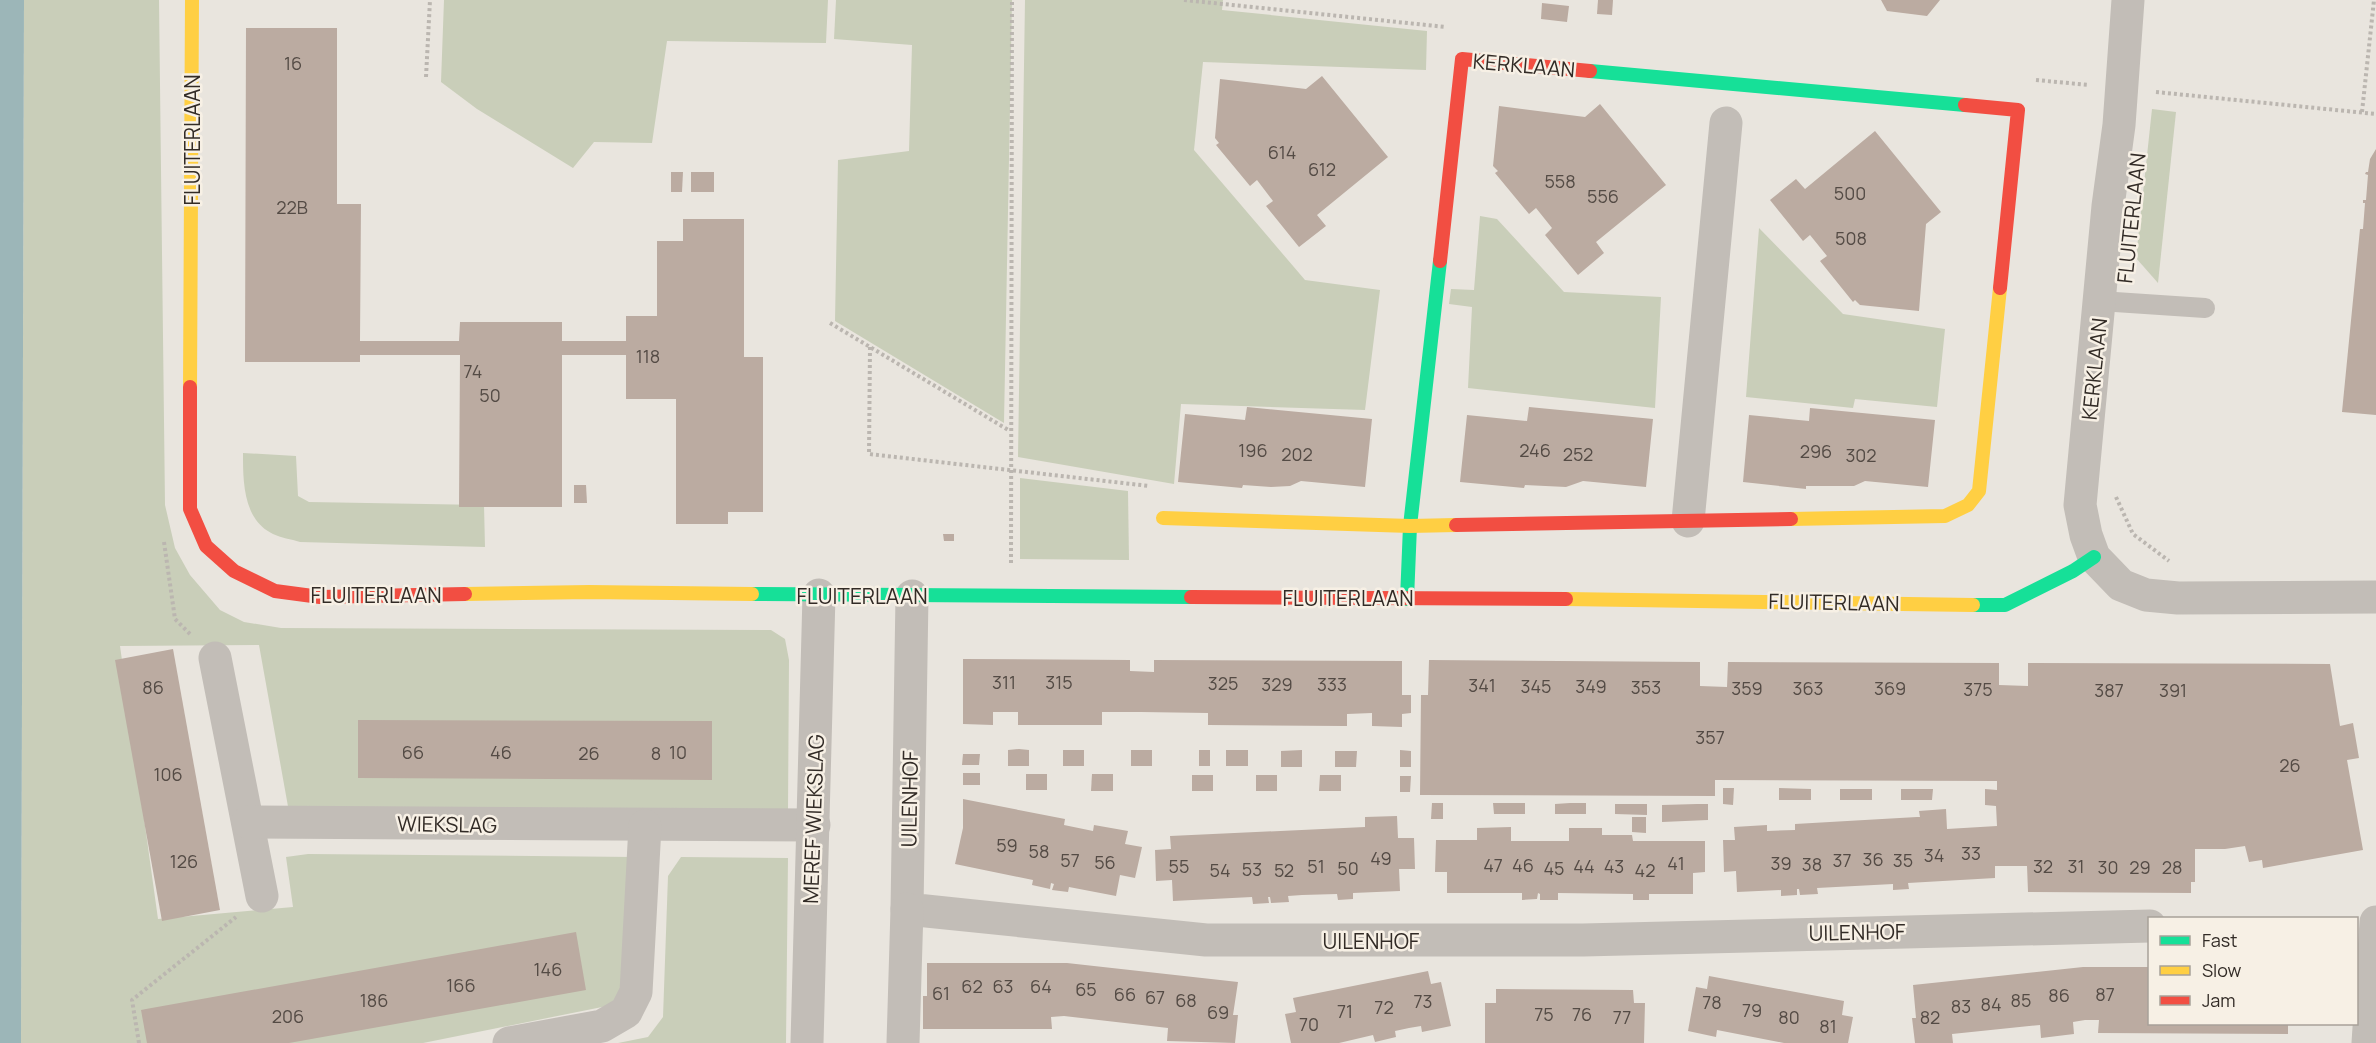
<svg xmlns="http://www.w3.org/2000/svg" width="2376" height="1043" viewBox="0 0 2376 1043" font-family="Manrope,sans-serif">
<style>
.green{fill:#c9ceb9}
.water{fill:#9cb6b8}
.building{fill:#bbaba1}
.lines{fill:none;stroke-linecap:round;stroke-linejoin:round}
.path{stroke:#bbb6b0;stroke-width:4;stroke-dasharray:3 3;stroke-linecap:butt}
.lane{stroke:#c2bdb7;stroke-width:20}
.street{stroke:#c2bdb7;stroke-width:33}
.fast{stroke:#16e098;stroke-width:14}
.slow{stroke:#ffcf43;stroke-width:14}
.jam{stroke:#f24e42;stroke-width:14}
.labels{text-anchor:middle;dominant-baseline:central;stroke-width:5;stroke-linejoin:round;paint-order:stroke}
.number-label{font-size:18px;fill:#544b45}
.street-label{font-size:21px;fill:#322b26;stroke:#f7f0e5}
</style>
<rect width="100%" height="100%" fill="#e9e5de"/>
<!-- green -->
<g class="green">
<polygon points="24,0 159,0 165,505 175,548 190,575 220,610 244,622 281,628 771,630 785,639 789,660 788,809 289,812 259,645 120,646 158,919 293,907 286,857 308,854 634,857 632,1001 423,1043 21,1043"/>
<polygon points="444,0 828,0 826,43 667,41 652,143 594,142 573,168 477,109 441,82"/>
<polygon points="836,0 1012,0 1004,423 835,321 838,160 909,151 912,45 834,39"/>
<polygon points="1025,0 1223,0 1222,10 1427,31 1426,70 1203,62 1194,150 1305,280 1380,290 1365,410 1181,404 1174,484 1018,457"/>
<polygon points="2152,109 2176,112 2158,283 2136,258"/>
<polygon points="1480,216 1497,219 1564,292 1661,297 1655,408 1468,388 1472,307 1449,304 1451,289 1474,290"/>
<polygon points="1759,228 1843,314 1945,329 1937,407 1855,399 1853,408 1746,397"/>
<path d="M 243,453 L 296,456 L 298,496 L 309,502 L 484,505 L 485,547 L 300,542 C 291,539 281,538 273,534 C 243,520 243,481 243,453 Z"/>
<polygon points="1020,478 1128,491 1129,560 1020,559"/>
<polygon points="681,857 788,858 786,1043 618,1043 648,1037 663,1017 668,876"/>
</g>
<!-- water -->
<polygon class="water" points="0,0 24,0 21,1043 0,1043"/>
<!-- building -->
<g class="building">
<polygon points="1598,0 1613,0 1612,15 1597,14"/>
<polygon points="1881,0 1940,0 1927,16 1887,11"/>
<polygon points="1542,3 1569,6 1567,22 1541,19"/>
<polygon points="246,28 337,28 337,204 361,204 360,341 459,341 460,322 562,322 562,341 626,341 626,316 657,316 657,241 683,241 683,219 744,219 744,357 763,357 763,512 728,512 728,524 676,524 676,399 626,399 626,355 562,355 562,507 459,507 460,355 360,355 360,362 245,362"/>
<polygon points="1322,76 1388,157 1317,215 1326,226 1299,247 1266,206 1273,201 1257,180 1250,186 1216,145 1219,143 1215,138 1220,79 1306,89"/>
<polygon points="1600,104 1666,185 1596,242 1604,253 1578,275 1545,235 1552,228 1536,208 1529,214 1495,173 1498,171 1493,166 1499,106 1585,117"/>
<polygon points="1875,131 1941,212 1926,224 1919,311 1860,305 1855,300 1853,302 1820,261 1827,256 1810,235 1803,241 1770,200 1796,179 1805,189"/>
<polygon points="2376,149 2376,415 2342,412 2360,229 2363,229 2365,203 2363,203 2363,200 2366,200 2368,175 2365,174 2366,172 2368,172 2370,159"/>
<polygon points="671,172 683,172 682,192 671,192"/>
<rect x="691" y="172" width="23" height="20"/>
<polygon points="1247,407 1372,419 1365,487 1301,481 1290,486 1271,487 1243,485 1242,488 1178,482 1185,414 1245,420"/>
<polygon points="1529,407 1653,419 1646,487 1583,481 1566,487 1525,485 1524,488 1460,482 1467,415 1527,421"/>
<polygon points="1810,408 1935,420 1928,487 1865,481 1854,486 1806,486 1806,489 1743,482 1749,415 1809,421"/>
<polygon points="574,485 586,485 587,503 574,503"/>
<polygon points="943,534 954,534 954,541 944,541"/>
<polygon points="173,649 220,910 162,921 115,660"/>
<polygon points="963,659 1130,660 1130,671 1154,672 1154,660 1402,661 1402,695 1411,695 1411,713 1402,714 1402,727 1372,726 1372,713 1347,714 1347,726 1345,726 1208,725 1208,713 1141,712 1102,712 1102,725 1018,725 1018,712 993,712 993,725 963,724"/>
<polygon points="1429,660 1700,662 1700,686 1727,687 1728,662 1999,663 1999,685 2028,686 2028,663 2330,664 2340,726 2353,723 2359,758 2347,760 2363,850 2263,868 2262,860 2249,862 2245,846 2225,849 2195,849 2195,882 2191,882 2191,893 2028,892 2027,866 1995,866 1995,878 1908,883 1909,889 1893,890 1893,884 1817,888 1818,894 1800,895 1799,889 1797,889 1797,895 1781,896 1781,890 1737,892 1736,871 1724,872 1723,840 1735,840 1734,827 1767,825 1767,831 1795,830 1795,824 1917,817 1920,817 1919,811 1946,809 1947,829 1997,826 1996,806 1985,805 1985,789 1997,790 1997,781 1715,780 1715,796 1420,795 1421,695 1428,695"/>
<polygon points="358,720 712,721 712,780 358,778"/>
<polygon points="1019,749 1029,750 1029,766 1008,766 1008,750"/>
<rect x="1063" y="750" width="21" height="16"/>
<rect x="1131" y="750" width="21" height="16"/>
<rect x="1199" y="750" width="11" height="16"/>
<rect x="1226" y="750" width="22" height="16"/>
<polygon points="1302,750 1302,767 1281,767 1281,751"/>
<polygon points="1400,750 1411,751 1411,767 1400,767"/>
<polygon points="1335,751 1357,751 1356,767 1335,767"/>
<polygon points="963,754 980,754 979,765 962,765"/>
<rect x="963" y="773" width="17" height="12"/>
<rect x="1026" y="774" width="21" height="16"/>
<polygon points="1092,774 1113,774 1113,791 1091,791"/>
<rect x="1192" y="775" width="21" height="16"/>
<rect x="1256" y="775" width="21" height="16"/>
<polygon points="1320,775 1341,775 1341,791 1319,791"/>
<polygon points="1400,776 1411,776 1410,792 1400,792"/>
<polygon points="1723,788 1734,788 1733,805 1723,804"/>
<polygon points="1779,788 1811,789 1811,800 1779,800"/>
<rect x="1840" y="789" width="32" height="11"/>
<polygon points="1901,789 1933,789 1932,800 1901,800"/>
<polygon points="963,799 1065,819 1064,825 1093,831 1094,825 1128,831 1125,844 1142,847 1135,878 1120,875 1116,896 1069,887 1068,892 1052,890 1054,884 1051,883 1050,889 1032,885 1033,880 955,864 963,828"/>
<polygon points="1432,803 1443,803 1443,819 1431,819"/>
<polygon points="1493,803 1525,803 1525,814 1494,814"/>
<polygon points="1570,803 1586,803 1586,814 1555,814 1555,804"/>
<polygon points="1615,804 1647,804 1647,815 1615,814"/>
<polygon points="1697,804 1708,804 1708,820 1662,822 1662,805"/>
<polygon points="1397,816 1398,838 1414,838 1415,869 1399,869 1400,891 1353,893 1353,899 1338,900 1337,894 1302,895 1288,896 1289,902 1271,903 1270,897 1268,897 1269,903 1253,904 1252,897 1173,901 1172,880 1156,881 1155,850 1171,849 1170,836 1365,827 1365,817"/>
<polygon points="1632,817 1646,817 1646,833 1632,832"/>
<polygon points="1511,827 1511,841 1569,841 1569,828 1602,828 1602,835 1632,835 1633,841 1705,841 1705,872 1693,873 1693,894 1649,894 1649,900 1633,900 1633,894 1558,893 1558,900 1540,900 1540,894 1538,893 1537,899 1522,900 1522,893 1447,893 1447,872 1435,872 1436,840 1477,840 1477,828"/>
<polygon points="576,932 586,990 289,1043 147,1043 141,1010 146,1009"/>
<polygon points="927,963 1067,963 1238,982 1233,1015 1238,1015 1235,1043 1167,1041 1168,1028 1064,1016 1051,1017 1052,1029 923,1029 923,996 927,996"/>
<polygon points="2083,967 2150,967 2150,1024 2288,1024 2288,1034 2098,1033 2099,1020 2085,1020 2073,1022 2074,1034 2041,1038 2040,1025 1952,1034 1953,1043 1915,1043 1912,1018 1916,1018 1913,985"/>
<polygon points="1428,971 1431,984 1441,982 1451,1026 1422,1032 1421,1026 1409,1028 1395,1031 1396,1037 1375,1042 1373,1035 1339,1043 1291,1043 1285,1014 1296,1012 1293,998"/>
<polygon points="1709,976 1844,1001 1842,1015 1853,1017 1848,1043 1784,1043 1717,1030 1716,1037 1688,1031 1696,987 1707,989"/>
<polygon points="1496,989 1633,990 1634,1003 1645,1003 1644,1043 1485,1043 1485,1003 1496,1003"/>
</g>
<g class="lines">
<!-- path -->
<g class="path">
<polyline points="1184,0 1446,27"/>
<polyline points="426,77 430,0"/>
<polyline points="2036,80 2089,85"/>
<polyline points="2156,92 2376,114"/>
<polyline points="2362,112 2374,0"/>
<polyline points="830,323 1010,431"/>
<polyline points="870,347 869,454 1149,486"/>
<polyline points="2116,497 2133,534 2169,561"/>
<polyline points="164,542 175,619 191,635"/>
<polyline points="1011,563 1012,0"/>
<polyline points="139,1043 132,1000 236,917"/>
</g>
<!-- lane -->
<polyline class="lane" points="2100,301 2205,308"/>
<!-- street -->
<g class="street">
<polyline points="2128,0 2119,125 2108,206 2080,505 2086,535 2094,557 2121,585 2146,595 2178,598 2376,597"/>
<polyline points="1688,521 1726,123"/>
<polyline points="912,596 907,909 1206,940 1583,940 2150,926"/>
<polyline points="215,658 262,896"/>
<polyline points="248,822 814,825"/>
<polyline points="509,1043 602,1026 626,1012 636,992 645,826"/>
<polyline points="807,1043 819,595"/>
<polyline points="903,1043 907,909"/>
<polyline points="2368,1043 2376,922"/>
</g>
<!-- fast -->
<g class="fast">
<polyline points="1590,71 1965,105"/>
<polyline points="752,594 1191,597"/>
<polyline points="1407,599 1410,526 1440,261"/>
<polyline points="1973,605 2005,605 2073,571 2094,557"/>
</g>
<!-- slow -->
<g class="slow">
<polyline points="190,387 192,0"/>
<polyline points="1163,518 1410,526 1456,525"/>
<polyline points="1791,519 1945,516 1968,505 1979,491 2000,288"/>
<polyline points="465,594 589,592 752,594"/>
<polyline points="1566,599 1973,605"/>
</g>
<!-- jam -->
<g class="jam">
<polyline points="1965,105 2018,110 2000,288"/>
<polyline points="1440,261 1462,59 1590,71"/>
<polyline points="190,387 190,509 206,546 234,571 275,591 320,597 465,594"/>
<polyline points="1456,525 1791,519"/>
<polyline points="1191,597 1566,599"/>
</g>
</g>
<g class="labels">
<!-- number labels -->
<g class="number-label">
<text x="293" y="63">16</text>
<text x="1282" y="152">614</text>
<text x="1322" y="169">612</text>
<text x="1560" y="181">558</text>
<text x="1850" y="193">500</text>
<text x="1603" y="196">556</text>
<text x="292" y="207">22B</text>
<text x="1851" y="238">508</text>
<text x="648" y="356">118</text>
<text x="473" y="371">74</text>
<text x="490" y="395">50</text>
<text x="1253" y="450">196</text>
<text x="1535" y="450">246</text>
<text x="1816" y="451">296</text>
<text x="1297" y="454">202</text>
<text x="1578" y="454">252</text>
<text x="1861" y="455">302</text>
<text x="1004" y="682">311</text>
<text x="1059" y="682">315</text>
<text x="1223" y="683">325</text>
<text x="1277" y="684">329</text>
<text x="1332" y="684">333</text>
<text x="1482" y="685">341</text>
<text x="1536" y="686">345</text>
<text x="1591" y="686">349</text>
<text x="153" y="687">86</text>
<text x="1646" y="687">353</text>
<text x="1747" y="688">359</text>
<text x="1808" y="688">363</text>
<text x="1890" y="688">369</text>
<text x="1978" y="689">375</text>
<text x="2109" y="690">387</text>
<text x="2173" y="690">391</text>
<text x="1710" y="737">357</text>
<text x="413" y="752">66</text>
<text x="501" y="752">46</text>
<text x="678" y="752">10</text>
<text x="589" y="753">26</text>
<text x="656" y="753">8</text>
<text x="2290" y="765">26</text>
<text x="168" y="774">106</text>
<text x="1007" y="845">59</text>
<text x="1039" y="851">58</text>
<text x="1971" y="853">33</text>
<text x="1934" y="855">34</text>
<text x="1381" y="858">49</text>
<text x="1873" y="859">36</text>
<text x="1070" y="860">57</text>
<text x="1842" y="860">37</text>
<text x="1903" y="860">35</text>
<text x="184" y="861">126</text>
<text x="1105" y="862">56</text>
<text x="1676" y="863">41</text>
<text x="1781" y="863">39</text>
<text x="1812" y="864">38</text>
<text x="1493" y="865">47</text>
<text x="1523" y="865">46</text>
<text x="1179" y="866">55</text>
<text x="1316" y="866">51</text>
<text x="1584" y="866">44</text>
<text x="1614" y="866">43</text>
<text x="2043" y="866">32</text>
<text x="2076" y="866">31</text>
<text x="2108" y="867">30</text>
<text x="2140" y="867">29</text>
<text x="2172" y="867">28</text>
<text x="1348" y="868">50</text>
<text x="1554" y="868">45</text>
<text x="1252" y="869">53</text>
<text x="1220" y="870">54</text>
<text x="1284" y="870">52</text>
<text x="1645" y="870">42</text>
<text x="548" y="969">146</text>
<text x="461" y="985">166</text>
<text x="972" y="986">62</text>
<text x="1003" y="986">63</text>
<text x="1041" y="986">64</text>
<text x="1086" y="989">65</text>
<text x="941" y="993">61</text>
<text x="1125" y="994">66</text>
<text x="2105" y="994">87</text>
<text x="2059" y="995">86</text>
<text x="1155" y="997">67</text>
<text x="374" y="1000">186</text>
<text x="1186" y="1000">68</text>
<text x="2021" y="1000">85</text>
<text x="1423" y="1001">73</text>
<text x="1712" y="1002">78</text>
<text x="1991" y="1004">84</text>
<text x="1961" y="1006">83</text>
<text x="1384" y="1007">72</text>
<text x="1752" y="1010">79</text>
<text x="1345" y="1011">71</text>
<text x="1218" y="1012">69</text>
<text x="1544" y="1014">75</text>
<text x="1582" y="1014">76</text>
<text x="288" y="1016">206</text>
<text x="1622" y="1017">77</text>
<text x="1789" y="1017">80</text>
<text x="1930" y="1017">82</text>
<text x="1309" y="1024">70</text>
<text x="1828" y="1026">81</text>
</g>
<!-- street labels -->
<g class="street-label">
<text transform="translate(1524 65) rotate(5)">KERKLAAN</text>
<text transform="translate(192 140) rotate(-90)">FLUITERLAAN</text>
<text transform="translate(2131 218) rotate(-84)">FLUITERLAAN</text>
<text transform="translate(2094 369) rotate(-84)">KERKLAAN</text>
<text x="376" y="595">FLUITERLAAN</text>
<text x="862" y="596">FLUITERLAAN</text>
<text x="1348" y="598">FLUITERLAAN</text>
<text transform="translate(1834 602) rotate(1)">FLUITERLAAN</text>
<text transform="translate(909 799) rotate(-89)">UILENHOF</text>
<text transform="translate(813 819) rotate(-88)">MEREF WIEKSLAG</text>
<text transform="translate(447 824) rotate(1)">WIEKSLAG</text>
<text transform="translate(1857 932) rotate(-1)">UILENHOF</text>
<text x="1371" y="941">UILENHOF</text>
</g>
</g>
<!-- legend -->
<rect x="2148" y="917" width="210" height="108" fill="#f7f0e5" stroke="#a8a199" stroke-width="1.5"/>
<rect x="2160" y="936" width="30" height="9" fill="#16e098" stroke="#a8a199" stroke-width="1.5"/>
<text x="2202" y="947" font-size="18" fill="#322b26">Fast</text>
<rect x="2160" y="966" width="30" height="9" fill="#ffcf43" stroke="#a8a199" stroke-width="1.5"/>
<text x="2202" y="977" font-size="18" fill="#322b26">Slow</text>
<rect x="2160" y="996" width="30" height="9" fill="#f24e42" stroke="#a8a199" stroke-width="1.5"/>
<text x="2202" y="1007" font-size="18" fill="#322b26">Jam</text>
</svg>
